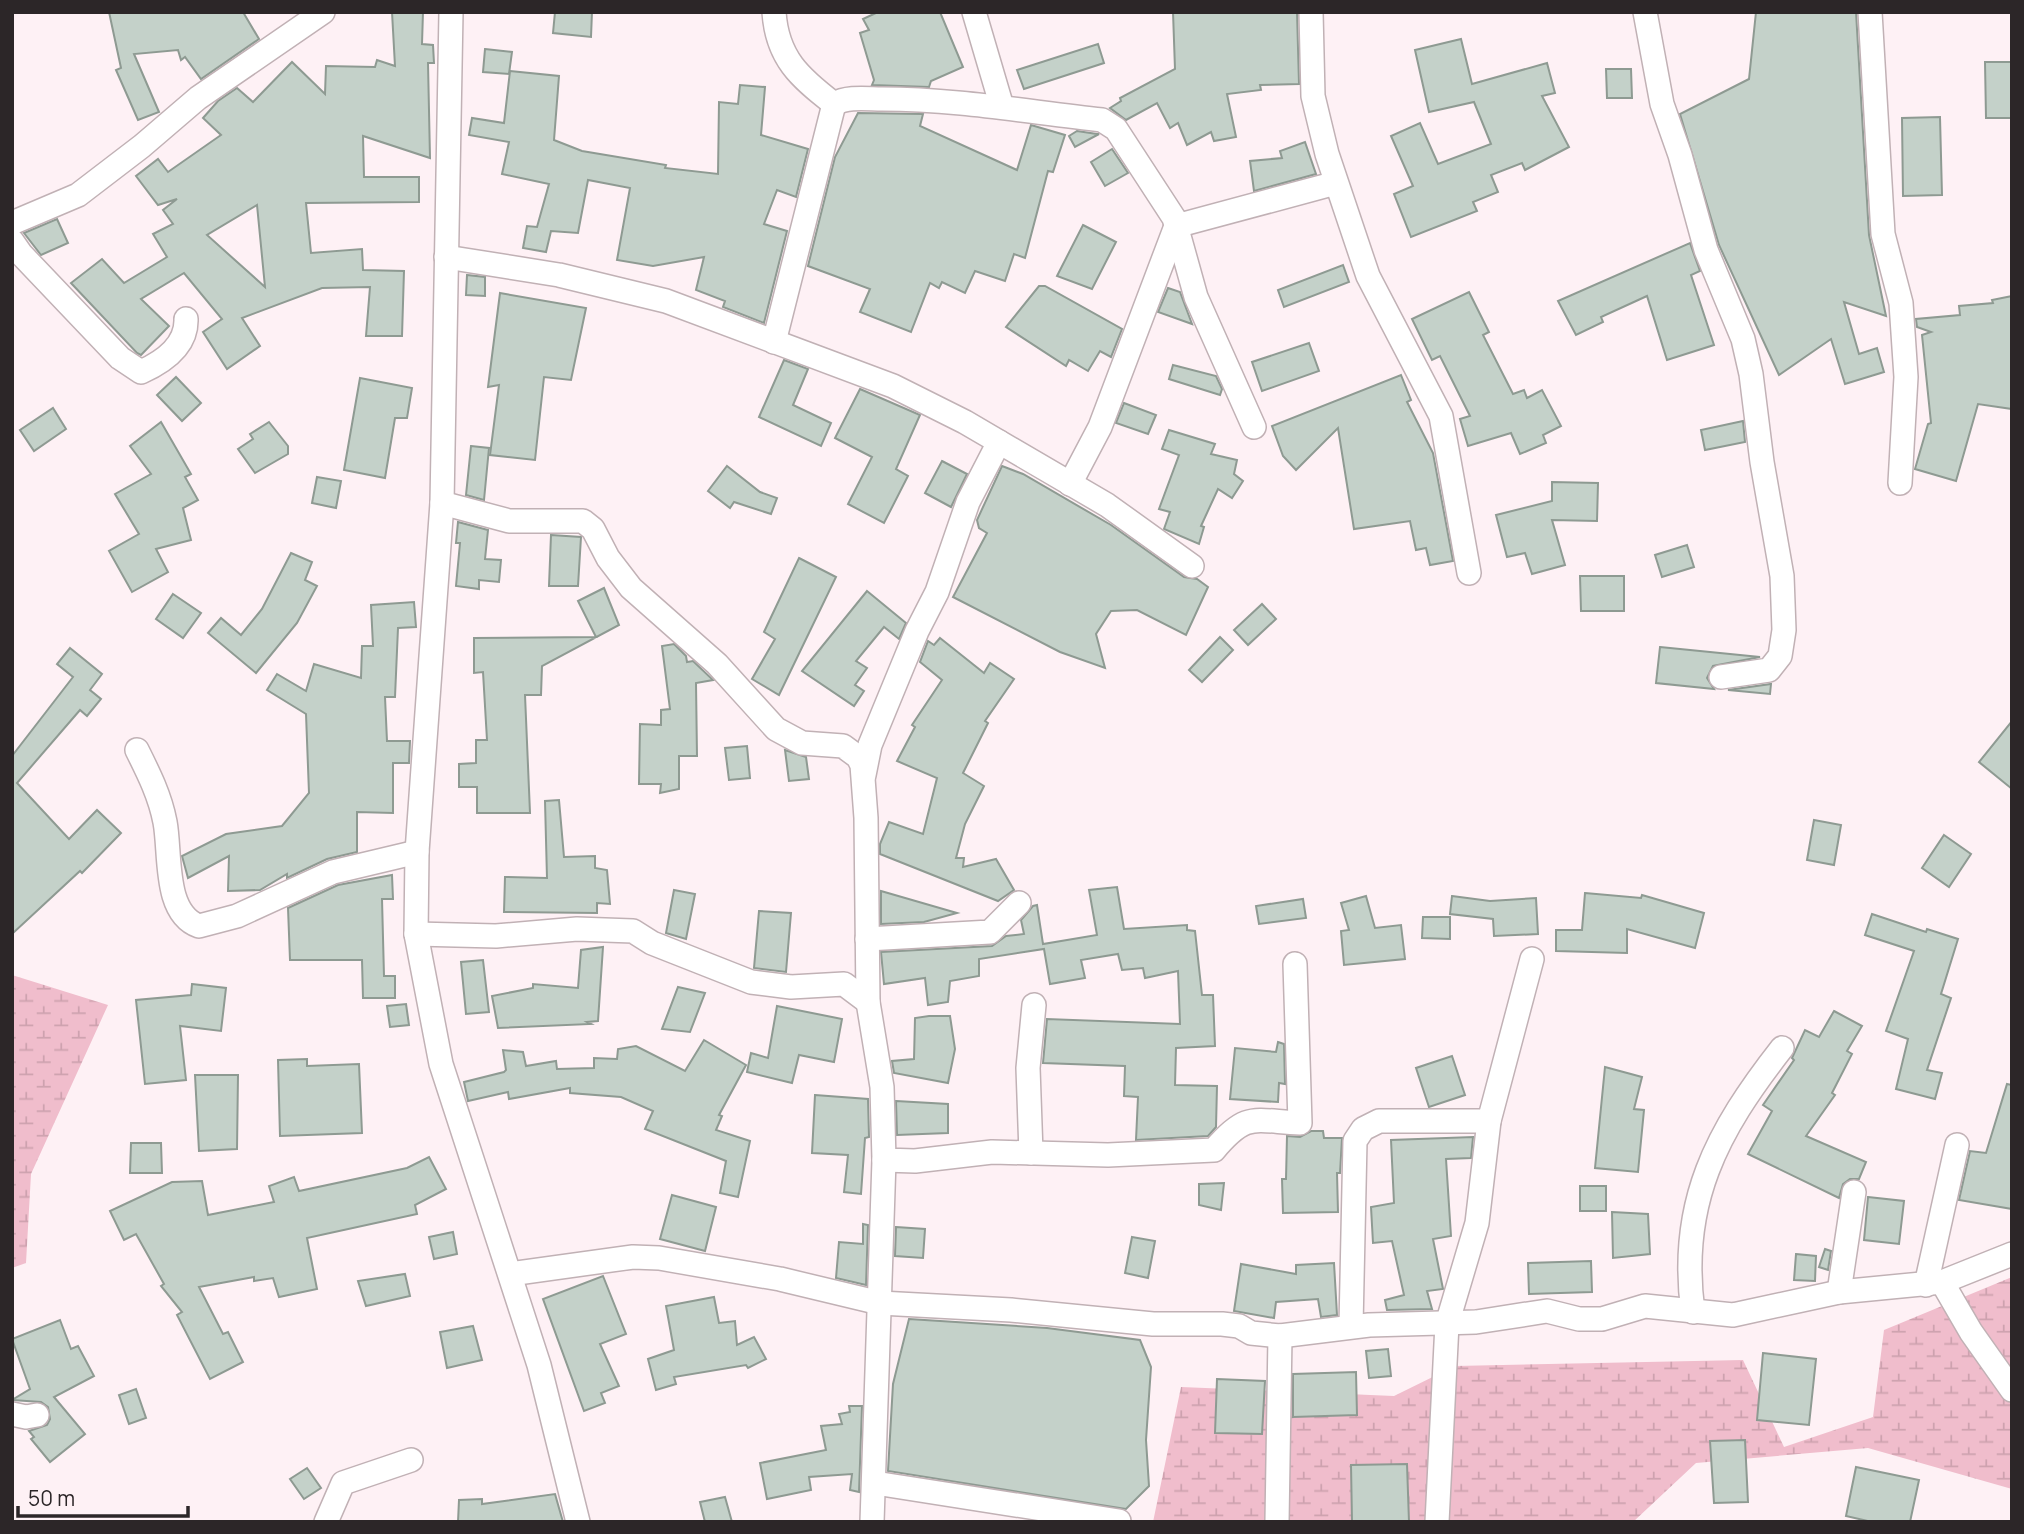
<svg xmlns="http://www.w3.org/2000/svg" width="2024" height="1534" viewBox="0 0 2024 1534" font-family="Manrope,sans-serif">
<style>
.wetland{fill:url(#wetland-marsh)}
.building{fill:#c4d1c9;stroke:#8e9a92;stroke-width:2;fill-rule:evenodd}
.lines{fill:none;stroke-linecap:round;stroke-linejoin:round}
.minor-casing{stroke:#c1b1b5;stroke-width:26}
.minor{stroke:#fff;stroke-width:23}
</style>
<defs>
<pattern id="wetland-marsh" width="20" height="14" patternUnits="userSpaceOnUse" patternTransform="scale(1.75)"><rect width="20" height="14" fill="#f0bdcc"/><path d="M1 5h8M5 5V1M11 12h8M15 12V8" fill="none" stroke="#cea2af"/></pattern>
</defs>
<rect width="100%" height="100%" fill="#fef1f5"/>
<!-- wetland -->
<g class="wetland">
<polygon points="12,975 108,1005 31,1174 26,1263 12,1268"/>
<polygon points="2012,1277 2012,1489 1868,1448 1696,1463 1633,1522 1153,1522 1181,1387 1394,1396 1455,1366 1743,1360 1784,1447 1873,1417 1884,1330"/>
</g>
<!-- building -->
<g class="building">
<polygon points="109,12 243,12 259,39 201,79 185,57 181,60 178,50 134,54 159,112 138,120 116,70 121,68"/>
<path d="M 392,12 L 423,12 L 422,44 L 433,45 L 434,63 L 428,63 L 430,158 L 363,136 L 364,177 L 419,177 L 419,202 L 306,203 L 311,253 L 362,249 L 363,270 L 404,271 L 402,336 L 366,336 L 370,287 L 322,288 L 242,318 L 260,346 L 227,369 L 203,332 L 222,319 L 184,273 L 141,299 L 169,326 L 141,355 L 137,353 L 71,283 L 102,259 L 124,283 L 167,257 L 153,234 L 173,224 L 163,210 L 177,199 L 158,205 L 136,176 L 158,159 L 168,172 L 221,135 L 203,118 L 218,101 L 237,88 L 253,102 L 292,62 L 325,94 L 326,66 L 375,67 L 377,60 L 395,66 ZM 257,205 L 265,287 L 207,235 Z"/>
<polygon points="555,12 592,12 591,37 553,33"/>
<polygon points="878,12 940,12 963,67 931,81 929,87 872,85 874,80 860,33 869,30 863,19"/>
<polygon points="1173,12 1297,12 1299,84 1260,85 1261,90 1227,94 1236,137 1214,141 1211,132 1187,145 1178,123 1170,128 1157,103 1126,120 1110,108 1121,101 1120,98 1175,69"/>
<polygon points="1756,12 1856,12 1869,235 1886,316 1844,302 1859,354 1877,348 1884,372 1845,384 1831,339 1779,375 1719,245 1680,114 1749,79"/>
<polygon points="1461,39 1472,84 1547,63 1555,93 1542,96 1569,147 1525,170 1522,163 1491,175 1498,192 1473,202 1477,211 1411,237 1394,194 1413,186 1391,136 1420,123 1438,164 1491,144 1474,102 1429,112 1415,50"/>
<polygon points="1098,44 1104,63 1024,89 1017,70"/>
<polygon points="485,49 512,52 509,74 483,72"/>
<polygon points="1985,62 2012,62 2012,118 1986,118"/>
<polygon points="1606,69 1631,69 1632,98 1607,98"/>
<polygon points="510,71 559,76 554,140 582,151 666,165 665,168 718,174 719,102 738,104 740,85 765,87 761,135 808,149 796,197 777,190 764,224 787,231 764,323 723,307 725,301 696,290 704,257 653,266 617,260 630,188 588,180 578,233 551,231 546,252 523,248 527,226 537,227 549,184 502,174 509,142 469,135 472,118 504,123"/>
<polygon points="858,113 923,114 920,126 1017,170 1031,125 1065,135 1053,172 1048,171 1025,258 1014,254 1005,281 975,271 965,293 942,282 939,288 930,283 911,332 860,312 870,289 808,266 835,157"/>
<polygon points="1940,117 1942,195 1903,196 1902,118"/>
<polygon points="1077,131 1097,134 1099,134 1075,147 1069,136"/>
<polygon points="1305,142 1316,174 1254,191 1250,161 1282,158 1280,151"/>
<polygon points="1112,149 1128,173 1105,186 1091,162"/>
<polygon points="57,219 68,243 41,255 24,233"/>
<polygon points="1083,225 1116,242 1092,289 1057,276"/>
<polygon points="1690,243 1700,271 1691,275 1714,345 1667,360 1647,296 1601,317 1603,322 1576,335 1558,301"/>
<polygon points="1343,265 1349,282 1284,307 1278,290"/>
<polygon points="467,275 485,277 485,296 466,295"/>
<polygon points="1039,286 1045,286 1122,329 1111,357 1100,351 1088,371 1069,360 1066,366 1006,327"/>
<polygon points="1168,288 1180,292 1192,324 1158,312"/>
<polygon points="1469,292 1489,332 1483,335 1513,394 1524,390 1527,398 1542,390 1561,426 1543,435 1546,443 1520,454 1511,433 1468,446 1460,419 1470,416 1440,356 1432,360 1412,319"/>
<polygon points="500,293 586,308 571,380 544,377 535,460 490,455 499,385 488,387"/>
<polygon points="2012,296 2012,409 1978,404 1956,481 1915,469 1928,424 1931,423 1922,335 1931,332 1917,327 1916,319 1960,315 1959,306 1993,303 1992,300"/>
<polygon points="1309,343 1319,371 1262,391 1252,362"/>
<polygon points="784,360 808,369 793,405 831,423 821,446 759,417"/>
<polygon points="1173,365 1216,376 1222,389 1220,395 1169,379"/>
<polygon points="1401,375 1411,400 1407,402 1433,453 1453,561 1430,565 1426,548 1416,550 1410,521 1354,529 1338,428 1296,470 1283,456 1272,426"/>
<polygon points="176,377 201,403 182,421 157,395"/>
<polygon points="360,378 412,388 407,418 395,418 385,478 344,470"/>
<polygon points="860,389 920,415 896,469 908,476 884,523 848,504 872,457 835,438"/>
<polygon points="1124,403 1156,415 1148,434 1116,423"/>
<polygon points="53,408 66,429 34,451 20,430"/>
<polygon points="1743,421 1745,442 1705,450 1701,430"/>
<polygon points="161,422 191,474 185,477 198,500 183,508 191,540 156,549 168,572 132,592 109,551 139,534 115,494 151,474 130,446"/>
<polygon points="269,422 288,446 288,454 255,473 238,449 253,439 250,434"/>
<polygon points="1169,430 1215,444 1211,454 1237,460 1234,474 1243,481 1232,498 1218,489 1201,526 1204,527 1199,544 1164,529 1170,512 1159,509 1179,455 1162,449"/>
<polygon points="471,446 489,448 484,500 466,495"/>
<polygon points="942,461 967,474 951,507 925,493"/>
<polygon points="727,466 760,492 777,498 771,514 734,502 730,508 708,491"/>
<polygon points="1002,466 1023,474 1111,525 1184,577 1197,579 1208,587 1186,635 1137,610 1111,611 1096,634 1105,668 1060,652 953,597 987,533 979,528 977,520"/>
<polygon points="317,477 341,481 336,508 312,503"/>
<polygon points="1552,482 1598,483 1597,521 1552,520 1565,565 1532,574 1525,553 1507,557 1496,515 1552,501"/>
<polygon points="458,522 488,530 485,559 501,560 499,582 479,580 479,589 456,586 460,543 456,543"/>
<polygon points="551,535 581,537 578,586 549,586"/>
<polygon points="1687,545 1694,567 1662,577 1655,555"/>
<polygon points="291,553 312,562 305,580 317,586 297,623 256,673 208,633 221,618 241,635 262,609"/>
<polygon points="799,558 836,577 779,695 752,679 775,639 764,632"/>
<polygon points="1580,576 1624,576 1624,611 1581,611"/>
<polygon points="604,588 619,625 542,666 541,695 525,695 530,813 477,813 477,787 459,787 459,764 476,763 476,740 487,740 483,672 474,673 474,638 596,637 578,601"/>
<polygon points="867,591 906,623 899,639 884,627 856,661 867,668 855,685 864,691 854,706 802,671"/>
<polygon points="173,594 201,613 183,638 156,619"/>
<polygon points="414,602 416,627 398,628 395,697 385,697 387,741 410,741 409,763 393,763 393,813 357,812 357,852 327,859 287,878 287,874 260,890 228,891 229,856 188,878 182,856 226,834 282,826 309,793 306,714 267,690 277,674 306,691 314,664 361,678 362,646 373,646 371,605"/>
<polygon points="1262,604 1276,619 1248,645 1234,630"/>
<polygon points="1220,637 1233,650 1202,682 1189,670"/>
<polygon points="940,638 984,673 990,663 1014,679 985,721 988,723 963,773 984,786 965,824 956,858 964,858 963,867 996,859 1014,890 998,901 880,854 880,844 889,822 923,834 937,778 897,761 915,727 912,725 942,680 920,662 928,641 934,645"/>
<polygon points="674,644 686,656 687,662 693,661 713,680 696,683 697,756 679,756 679,789 660,793 661,784 639,784 640,724 661,725 661,710 670,709 662,646"/>
<polygon points="1660,647 1760,657 1713,666 1707,678 1714,689 1656,683"/>
<polygon points="70,648 102,674 90,690 101,699 87,716 80,710 17,783 69,839 97,810 121,833 82,873 80,871 12,934 12,756 73,677 57,664"/>
<polygon points="1771,684 1770,694 1728,690"/>
<polygon points="2012,721 2012,789 1979,762"/>
<polygon points="747,746 750,778 729,780 725,748"/>
<polygon points="785,750 806,757 809,779 789,781"/>
<polygon points="559,800 564,857 595,856 595,868 607,870 610,904 597,903 597,913 504,912 505,877 547,878 545,801"/>
<polygon points="1814,820 1841,825 1834,865 1807,860"/>
<polygon points="1944,835 1971,854 1949,887 1922,868"/>
<polygon points="392,875 393,899 382,899 384,976 395,976 395,998 363,998 362,960 290,960 288,908 338,885"/>
<polygon points="1117,887 1124,929 1187,925 1187,930 1195,931 1202,995 1213,995 1215,1046 1176,1048 1175,1085 1217,1086 1216,1127 1208,1136 1136,1140 1138,1097 1124,1096 1125,1066 1043,1063 1047,1019 1180,1024 1178,971 1145,978 1143,968 1122,970 1118,954 1081,960 1085,978 1050,984 1044,949 979,959 979,976 950,981 948,1002 928,1005 925,978 884,984 881,952 992,946 1006,936 1024,934 1021,920 1033,906 1037,905 1043,944 1097,935 1089,890"/>
<polygon points="674,890 695,894 686,939 666,933"/>
<polygon points="881,891 957,913 924,922 881,924"/>
<polygon points="1585,893 1641,898 1642,895 1704,913 1695,948 1627,929 1627,953 1556,951 1556,930 1582,930"/>
<polygon points="1366,896 1375,928 1401,925 1405,959 1344,965 1341,931 1349,930 1341,903"/>
<polygon points="1452,896 1490,901 1536,898 1538,934 1494,936 1493,919 1450,914"/>
<polygon points="1303,899 1306,918 1259,924 1256,906"/>
<polygon points="759,911 791,913 786,972 754,968"/>
<polygon points="1872,914 1926,932 1927,929 1958,939 1941,994 1951,998 1927,1070 1942,1073 1935,1099 1896,1089 1908,1039 1886,1031 1914,951 1865,935"/>
<polygon points="1423,917 1450,917 1450,939 1422,938"/>
<polygon points="603,947 598,1021 587,1022 591,1024 498,1028 492,996 533,988 533,984 578,988 581,950"/>
<polygon points="483,960 489,1012 466,1014 461,962"/>
<polygon points="192,984 226,988 221,1031 180,1026 186,1080 145,1084 136,1000 191,995"/>
<polygon points="678,987 705,993 690,1032 662,1029"/>
<polygon points="406,1004 409,1025 390,1027 387,1006"/>
<polygon points="777,1006 842,1019 834,1062 799,1055 792,1083 747,1072 751,1053 768,1058"/>
<polygon points="1834,1011 1862,1026 1847,1051 1852,1054 1832,1093 1835,1095 1806,1136 1866,1162 1859,1179 1850,1179 1843,1184 1839,1198 1748,1154 1772,1111 1763,1105 1794,1060 1792,1058 1805,1030 1819,1037"/>
<polygon points="929,1016 950,1016 955,1049 948,1083 894,1073 892,1061 914,1059 915,1018"/>
<polygon points="704,1040 746,1065 719,1115 722,1116 716,1130 750,1141 738,1197 720,1193 726,1161 645,1129 653,1111 621,1097 570,1093 570,1088 509,1099 508,1092 468,1101 464,1082 504,1072 506,1070 503,1050 523,1052 526,1066 556,1061 557,1069 594,1068 594,1058 617,1059 618,1049 636,1046 685,1071"/>
<polygon points="1278,1042 1284,1044 1285,1084 1279,1083 1278,1102 1230,1099 1235,1048 1276,1052"/>
<polygon points="1452,1056 1465,1095 1429,1107 1416,1068"/>
<polygon points="307,1059 307,1066 359,1064 362,1133 280,1136 278,1060"/>
<polygon points="1605,1067 1642,1077 1634,1109 1644,1110 1638,1172 1595,1168"/>
<polygon points="195,1075 238,1075 237,1149 199,1151"/>
<polygon points="2007,1084 2012,1085 2012,1209 1959,1200 1970,1151 1986,1153"/>
<polygon points="815,1095 868,1099 869,1137 865,1138 861,1194 844,1192 848,1155 812,1153"/>
<polygon points="896,1101 948,1104 948,1133 897,1135"/>
<polygon points="1311,1131 1323,1131 1324,1138 1342,1138 1340,1173 1337,1173 1338,1212 1283,1213 1282,1179 1286,1179 1287,1136 1300,1137"/>
<polygon points="1473,1137 1471,1158 1446,1159 1451,1236 1433,1239 1443,1289 1427,1291 1432,1309 1387,1310 1385,1300 1404,1295 1392,1241 1373,1243 1371,1207 1394,1203 1391,1140"/>
<polygon points="131,1143 161,1143 162,1173 130,1173"/>
<polygon points="429,1157 446,1189 415,1205 417,1214 307,1238 317,1289 279,1297 273,1278 254,1281 254,1277 199,1287 223,1334 228,1332 243,1362 210,1379 177,1315 182,1312 161,1286 164,1284 136,1234 124,1240 110,1211 172,1182 202,1181 208,1215 274,1202 269,1186 294,1177 299,1191 407,1168"/>
<polygon points="1224,1183 1221,1210 1199,1205 1199,1184"/>
<rect x="1580" y="1186" width="26" height="25"/>
<polygon points="672,1195 716,1207 705,1251 660,1239"/>
<polygon points="1868,1197 1904,1201 1899,1244 1864,1240"/>
<polygon points="1612,1212 1648,1214 1650,1254 1613,1258"/>
<polygon points="863,1224 868,1225 866,1285 836,1278 839,1242 863,1244"/>
<polygon points="896,1227 925,1229 923,1258 895,1256"/>
<polygon points="453,1232 457,1254 434,1259 429,1237"/>
<polygon points="1132,1237 1155,1241 1148,1278 1125,1273"/>
<polygon points="1825,1249 1831,1251 1828,1270 1819,1267"/>
<polygon points="1796,1254 1816,1256 1815,1281 1794,1280"/>
<polygon points="1591,1261 1592,1292 1529,1294 1528,1263"/>
<polygon points="1334,1263 1337,1315 1321,1317 1318,1299 1276,1302 1274,1318 1234,1311 1241,1264 1296,1274 1296,1265"/>
<polygon points="405,1274 410,1296 366,1306 358,1281"/>
<polygon points="603,1276 626,1334 600,1344 619,1386 601,1393 605,1403 584,1411 543,1299"/>
<polygon points="714,1297 719,1323 735,1321 737,1345 754,1337 766,1359 748,1368 746,1365 674,1377 676,1384 656,1390 648,1359 674,1350 666,1306"/>
<polygon points="909,1319 1047,1328 1140,1340 1151,1367 1146,1440 1149,1486 1126,1509 888,1471 893,1384"/>
<polygon points="60,1320 71,1349 78,1346 94,1376 54,1397 85,1434 50,1462 31,1439 34,1437 29,1431 47,1425 50,1419 48,1407 41,1402 12,1400 30,1389 12,1339"/>
<polygon points="473,1326 482,1360 447,1368 440,1332"/>
<polygon points="1388,1349 1391,1376 1369,1378 1366,1351"/>
<polygon points="1763,1353 1816,1359 1809,1425 1757,1420"/>
<polygon points="1356,1372 1357,1415 1293,1417 1293,1374"/>
<polygon points="1217,1379 1265,1381 1262,1434 1215,1433"/>
<polygon points="136,1389 146,1418 129,1424 119,1395"/>
<polygon points="849,1406 862,1406 859,1492 850,1490 852,1474 809,1477 811,1490 767,1499 760,1463 826,1450 821,1426 842,1424 839,1414 850,1412"/>
<polygon points="1745,1440 1748,1502 1714,1503 1710,1441"/>
<polygon points="1407,1464 1409,1522 1352,1522 1351,1465"/>
<polygon points="1856,1467 1919,1480 1910,1522 1872,1522 1846,1516"/>
<polygon points="307,1468 321,1488 304,1499 290,1479"/>
<polygon points="555,1494 563,1522 458,1522 459,1500 482,1499 482,1504"/>
<polygon points="725,1497 732,1522 705,1522 700,1502"/>
</g>
<g class="lines">
<defs>
<g id="minor">
<polyline points="451,12 442,503 417,852 416,934 441,1064 539,1365 578,1522"/>
<path d="M 774,12 C 777,58 800,78 834,104 C 848,96 867,99 882,99 C 956,99 1028,112 1102,120 L 1116,129 L 1174,218 L 1196,297 L 1254,427"/>
<polyline points="974,12 1002,107"/>
<polyline points="1311,12 1313,96 1327,154 1368,276 1441,416 1469,573"/>
<polyline points="1645,12 1662,104 1680,155 1706,250 1743,339 1751,374 1762,462 1782,576 1784,630 1780,656 1769,670 1721,677"/>
<polyline points="1870,12 1883,234 1901,303 1906,377 1900,483"/>
<polyline points="12,223 78,195 142,146 198,98 323,12"/>
<path d="M 12,241 L 21,254 L 120,358 L 141,372 C 163,362 187,346 186,319"/>
<polyline points="446,257 559,275 666,301 893,386 965,422 1107,505 1192,566"/>
<polyline points="774,342 834,104"/>
<polyline points="1070,484 1100,427 1176,226 1336,183"/>
<path d="M 442,503 L 509,521 L 583,521 L 593,529 L 608,558 L 631,588 L 717,664 L 776,729 L 802,743 L 843,746 L 858,757 L 862,765 L 866,818 L 868,1002 L 882,1087 L 884,1160 L 915,1161 L 992,1152 L 1108,1155 L 1214,1150 C 1247,1111 1254,1121 1300,1123 L 1295,964"/>
<path d="M 137,750 C 149,774 160,796 165,822 C 171,853 163,913 199,926 L 237,916 L 333,872 L 417,852"/>
<polyline points="864,775 870,745 917,631 937,592 968,502 999,442"/>
<polyline points="416,934 496,936 577,929 633,931 652,943 751,982 791,987 844,984 868,1002"/>
<polyline points="867,939 990,932 1019,903"/>
<polyline points="1031,1153 1028,1068 1034,1005"/>
<polyline points="510,1274 633,1257 659,1258 780,1279 880,1303 1011,1310 1153,1324 1222,1324 1239,1326 1251,1333 1280,1336 1369,1325 1476,1322 1547,1311 1579,1319 1602,1319 1645,1306 1733,1315 1839,1292 1942,1282 2012,1254"/>
<polyline points="1942,1282 1971,1332 2012,1390"/>
<polyline points="1926,1285 1957,1145"/>
<polyline points="1839,1292 1854,1192"/>
<path d="M 1693,1312 C 1678,1203 1717,1131 1782,1048"/>
<polyline points="1351,1326 1355,1141 1363,1129 1379,1121 1489,1121"/>
<polyline points="12,1414 26,1417 37,1415"/>
<polyline points="875,1483 1119,1521"/>
<polyline points="326,1522 343,1483 411,1460"/>
<polyline points="872,1522 884,1160"/>
<polyline points="1277,1522 1280,1336"/>
<polyline points="1437,1522 1447,1324 1477,1223 1489,1121 1532,959"/>
</g>
</defs>
<!-- minor casing -->
<use href="#minor" class="minor-casing"/>
<!-- minor -->
<use href="#minor" class="minor"/>
</g>
<!-- border -->
<rect width="2024" height="1534" fill="none" stroke="#2c2628" stroke-width="28"/>
<!-- scale -->
<path d="M18 1506v10h170v-10" fill="none" stroke="#2c2628" stroke-width="3.5"/>
<text x="28" y="1506" font-size="21" fill="#2c2628" stroke="#fef1f5" stroke-width="5" paint-order="stroke">50 m</text>
</svg>
